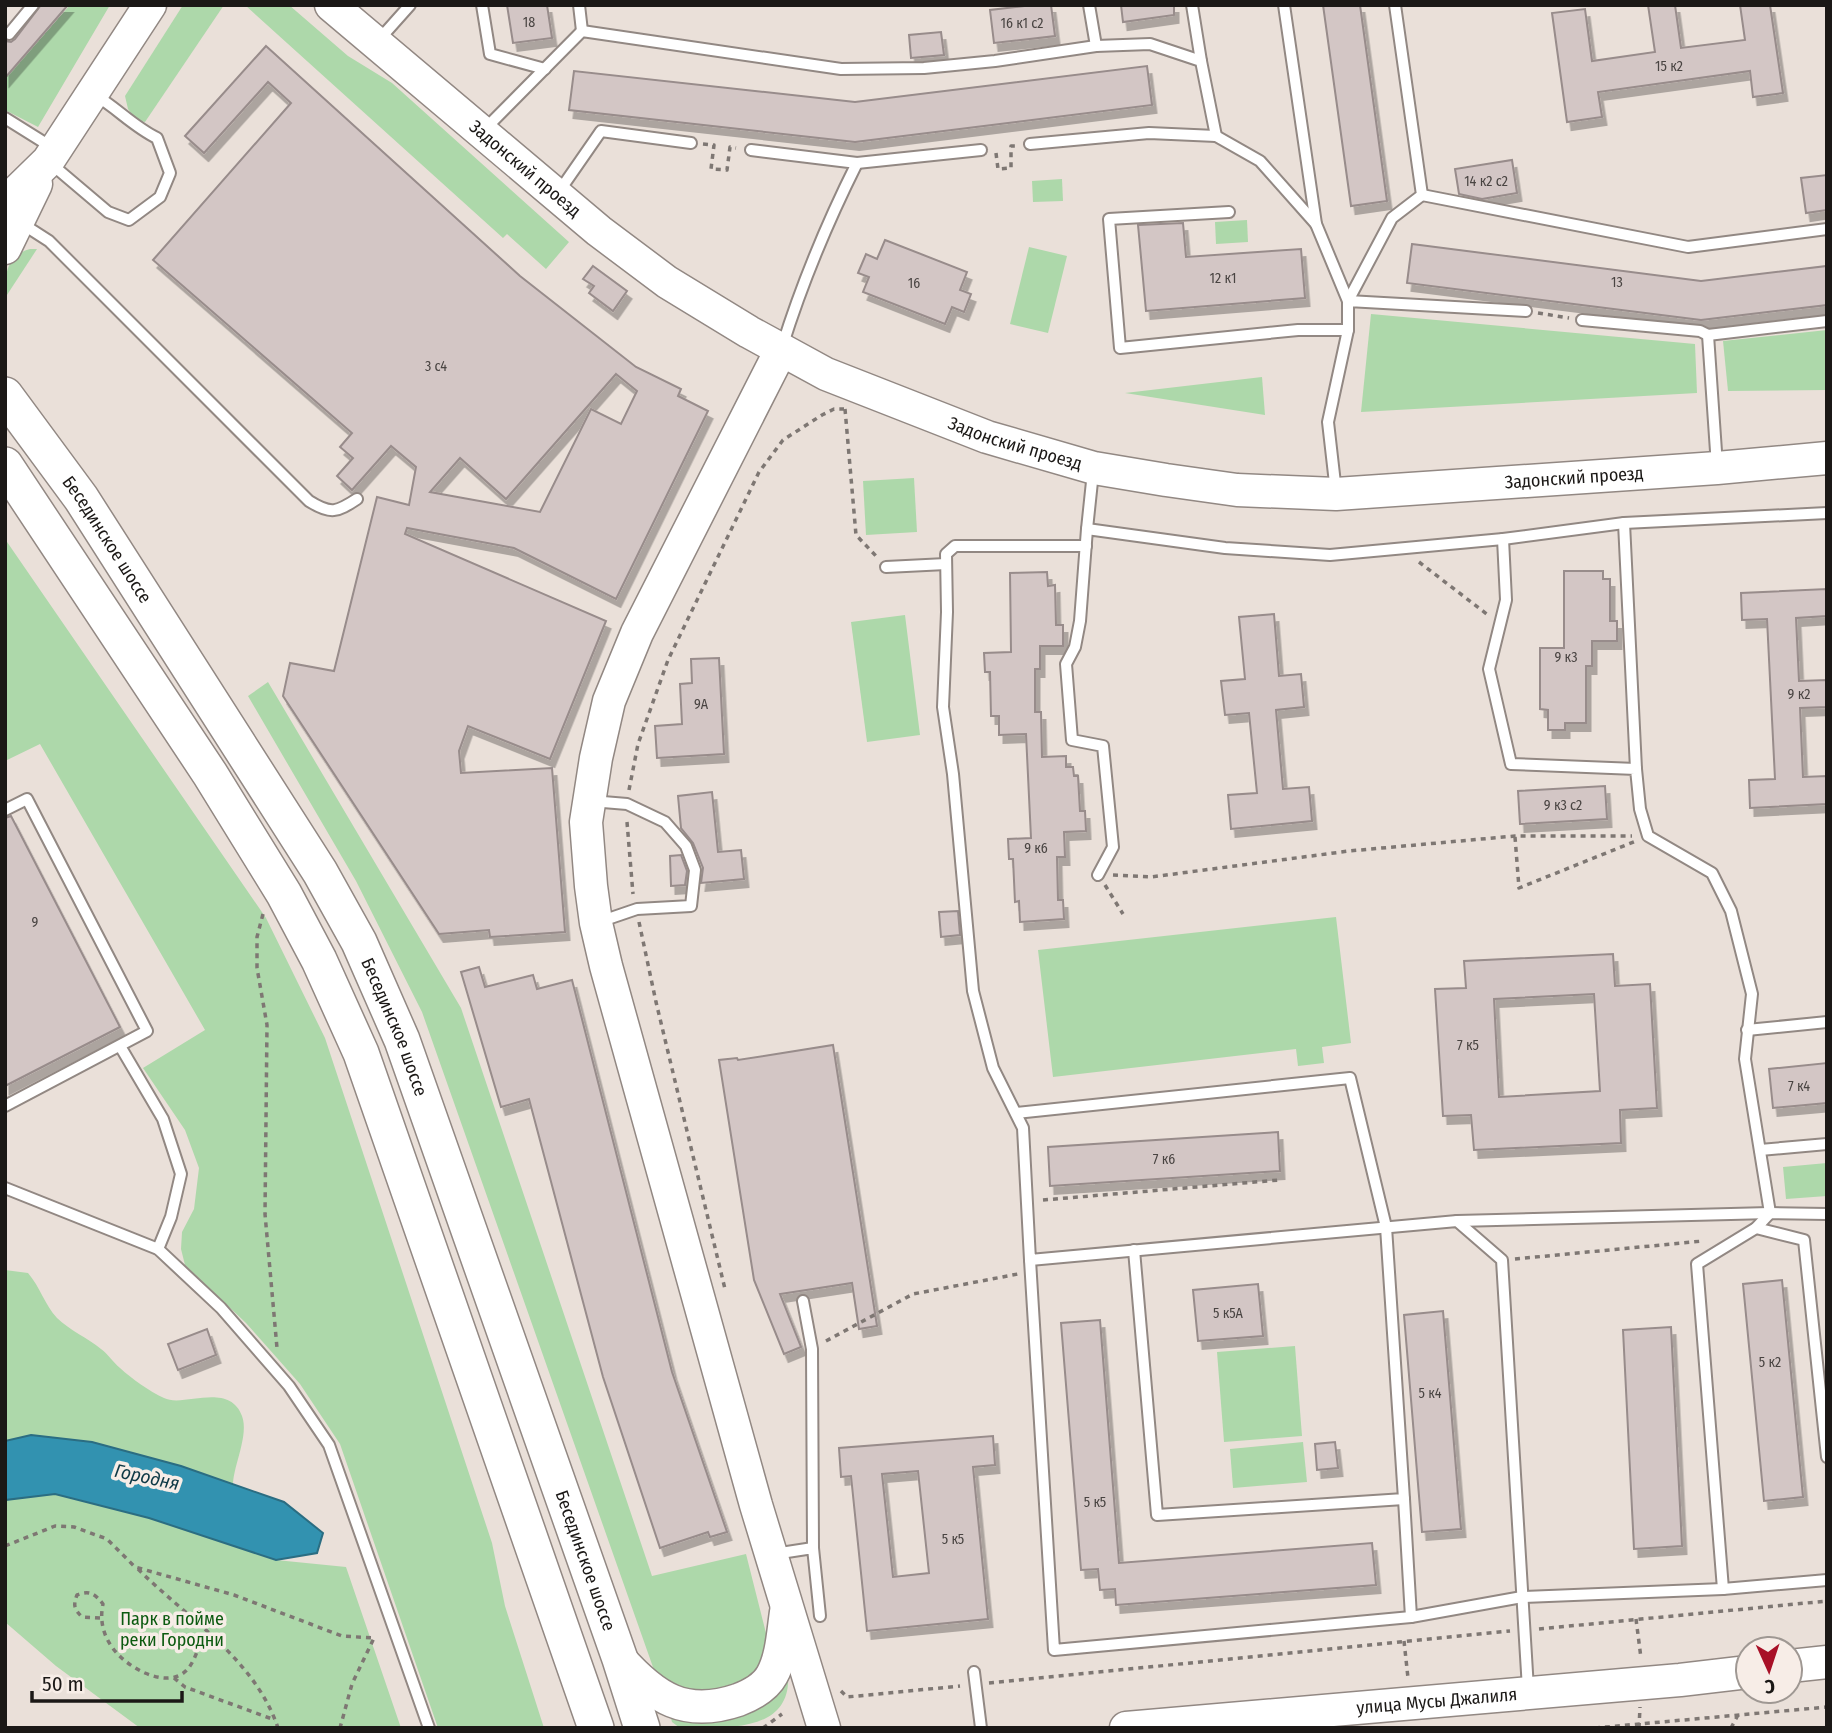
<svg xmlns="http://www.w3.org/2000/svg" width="1832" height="1733" viewBox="0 0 1832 1733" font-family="'Fira Sans Condensed',sans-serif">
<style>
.green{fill:#add8aa}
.water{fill:#3292b0;stroke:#2b6d82;stroke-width:2}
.building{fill:#d3c6c5;stroke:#988c8b;stroke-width:2;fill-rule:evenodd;filter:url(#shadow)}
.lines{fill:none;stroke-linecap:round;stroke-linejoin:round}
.lane-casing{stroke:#928883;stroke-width:14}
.secondary-casing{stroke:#928883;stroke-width:35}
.primary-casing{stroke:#928883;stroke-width:38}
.path{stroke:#7e7773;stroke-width:3.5;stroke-dasharray:5 5;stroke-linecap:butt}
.lane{stroke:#fff;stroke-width:10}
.secondary{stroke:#fff;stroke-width:32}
.primary{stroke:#fff;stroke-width:35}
.labels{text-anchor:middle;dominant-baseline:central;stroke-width:7;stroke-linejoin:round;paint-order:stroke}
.number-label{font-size:14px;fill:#494442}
.street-label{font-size:18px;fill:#1b1816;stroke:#f7ede7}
.park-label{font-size:18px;fill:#0c5a10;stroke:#f7ede7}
.water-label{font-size:19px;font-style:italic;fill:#0e3946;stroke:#f7ede7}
</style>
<defs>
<filter id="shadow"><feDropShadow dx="4.5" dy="8" stdDeviation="0" flood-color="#0004"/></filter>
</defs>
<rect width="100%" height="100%" fill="#eae0d9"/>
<!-- green -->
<g class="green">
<polygon points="70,5 110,5 38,127 5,110 5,66 12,71"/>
<polygon points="183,5 224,5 145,122 136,120 128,109 125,96"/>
<polygon points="245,5 289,5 348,56 392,83 569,242 546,269 507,234 503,238"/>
<polygon points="1062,179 1063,201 1033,202 1032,181"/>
<polygon points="1247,220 1248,242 1216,244 1215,222"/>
<polygon points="1029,247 1067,256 1048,333 1010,324"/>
<path d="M 30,249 L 37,249 L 5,298 C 5,276 5,256 30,249 Z"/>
<polygon points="1371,314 1695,344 1697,393 1361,412"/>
<polygon points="1827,330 1827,390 1728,391 1723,341"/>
<polygon points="1262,377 1265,415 1125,393"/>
<polygon points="914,478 917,532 866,535 863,481"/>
<polygon points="5,539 266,918 325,1038 492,1543 505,1606 544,1728 438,1728 340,1444 300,1384 246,1323 185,1265 181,1249 182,1232 194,1209 199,1168 185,1130 143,1068 205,1030 40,744 5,761"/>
<polygon points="905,615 920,735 867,742 851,622"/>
<polygon points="268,682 461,1008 652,1576 746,1554 769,1645 762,1671 722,1696 671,1690 654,1670 422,1012 356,881 248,696"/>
<polygon points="1336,917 1351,1043 1322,1047 1324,1063 1298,1066 1296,1049 1053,1077 1038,950"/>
<polygon points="1827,1163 1827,1196 1786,1199 1783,1167"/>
<path d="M 5,1270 L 28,1273 C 40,1287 45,1305 57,1318 C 69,1330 88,1338 101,1349 C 108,1354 113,1362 120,1368 C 132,1379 149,1391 164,1398 C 183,1408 229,1381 242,1416 C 249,1435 234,1464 233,1484 L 181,1466 L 92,1442 L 31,1435 L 5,1441 Z"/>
<polygon points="1295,1346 1302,1436 1224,1442 1217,1352"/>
<polygon points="1303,1442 1307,1482 1233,1488 1230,1449"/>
<polygon points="55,1494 149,1518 276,1560 346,1567 401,1728 140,1728 56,1666 5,1622 5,1500"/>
<path d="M 787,1666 C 798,1733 729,1728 680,1728 L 672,1722 L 669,1711 Z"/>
</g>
<!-- water -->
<polygon class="water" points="31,1435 92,1442 181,1466 284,1502 323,1533 317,1553 276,1560 149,1518 55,1494 5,1500 5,1441"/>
<!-- building -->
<g class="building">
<polygon points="41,5 68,5 5,78 5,41 11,42 15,39"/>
<polygon points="507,5 547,5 552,38 513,43"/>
<polygon points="1033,5 1051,5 1055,36 994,43 990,10"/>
<polygon points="1121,5 1174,5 1174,15 1123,22"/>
<polygon points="1323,5 1360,5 1387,201 1351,206"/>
<polygon points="1648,5 1675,5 1681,48 1745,40 1740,5 1770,5 1783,93 1753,97 1750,71 1598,92 1602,117 1567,122 1552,13 1585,9 1592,61 1655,52"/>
<polygon points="941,32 944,55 911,58 909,35"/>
<path d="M 266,46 L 520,276 L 636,367 L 681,389 L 678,396 L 708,411 L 616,599 L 514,548 L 407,528 L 405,534 L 606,621 L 550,759 L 468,726 L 459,751 L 461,773 L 552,768 L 565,932 L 490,937 L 489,930 L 439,934 L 283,696 L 290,663 L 334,671 L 377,497 L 409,505 L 416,467 L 391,446 L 352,490 L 337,476 L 353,458 L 340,447 L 352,433 L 153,260 L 291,103 L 268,82 L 204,153 L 185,136 ZM 616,374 L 637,391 L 621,424 L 591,409 L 540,512 L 430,492 L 460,458 L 506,499 Z"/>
<polygon points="1147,66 1152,105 855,142 569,110 574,71 855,102"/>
<polygon points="1512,160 1517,193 1482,199 1459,194 1455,169"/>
<polygon points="1827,175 1827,210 1806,213 1801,178"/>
<polygon points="1183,223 1186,257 1301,249 1305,298 1146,311 1138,225"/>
<polygon points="885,240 967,272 960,290 971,294 964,312 952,307 945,324 863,292 869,277 858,273 866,254 877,259"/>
<polygon points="1412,244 1701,281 1827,266 1827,305 1701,320 1407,283"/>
<polygon points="593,266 627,291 613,311 589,293 594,286 583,279"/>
<polygon points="1564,571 1603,571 1603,579 1610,579 1610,621 1617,621 1617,641 1592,641 1592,666 1586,666 1586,723 1565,723 1565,730 1548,730 1548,710 1540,709 1540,648 1564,648"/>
<polygon points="1047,572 1048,586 1055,585 1056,625 1063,625 1063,646 1040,646 1040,669 1035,669 1035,712 1041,712 1042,757 1066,756 1066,767 1073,767 1074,776 1078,776 1080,811 1085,811 1086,831 1064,832 1065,857 1057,857 1058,900 1063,900 1064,919 1020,922 1019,901 1015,902 1013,859 1009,859 1008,839 1031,838 1026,734 999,735 999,716 991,716 990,672 985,672 984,653 1011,652 1010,573"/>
<polygon points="1827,589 1827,616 1796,618 1799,681 1827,680 1827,707 1800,708 1803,777 1827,776 1827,804 1750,808 1749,780 1775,779 1767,619 1742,620 1741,593"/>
<polygon points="1274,614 1279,676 1301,674 1304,707 1276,710 1283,789 1309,787 1312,821 1231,829 1228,795 1257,793 1249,713 1225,715 1221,681 1245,679 1239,617"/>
<polygon points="719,658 724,754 657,758 655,726 682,724 680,684 692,683 691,659"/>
<polygon points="1605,786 1607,819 1520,824 1518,791"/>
<polygon points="712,792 718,852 741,850 744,879 701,883 703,868 693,843 681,828 678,796"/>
<polygon points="11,816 120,1027 5,1086 5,818"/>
<polygon points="681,855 687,871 685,885 671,886 670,856"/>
<polygon points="958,911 960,935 941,937 939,912"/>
<path d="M 1613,954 L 1615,986 L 1650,984 L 1657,1108 L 1620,1110 L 1621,1143 L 1474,1150 L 1471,1115 L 1443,1116 L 1435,989 L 1466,988 L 1464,961 ZM 1594,994 L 1600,1091 L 1499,1097 L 1494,999 Z"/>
<polygon points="479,967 485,987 533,975 537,989 572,980 672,1372 727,1532 710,1537 708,1532 660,1548 603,1377 529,1099 501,1107 461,972"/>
<polygon points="833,1045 877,1326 859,1329 852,1283 780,1294 801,1347 784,1354 754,1280 719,1060 737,1058 738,1060"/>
<polygon points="1827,1063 1827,1103 1773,1108 1769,1069"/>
<polygon points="1278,1132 1280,1171 1050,1186 1048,1147"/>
<polygon points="1782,1280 1803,1497 1764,1501 1743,1284"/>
<polygon points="1258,1284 1263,1336 1198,1341 1193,1290"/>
<polygon points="1443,1311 1461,1529 1422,1532 1404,1315"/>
<polygon points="1100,1320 1119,1563 1372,1543 1376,1585 1116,1605 1115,1589 1100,1590 1098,1569 1081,1570 1061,1323"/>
<polygon points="1671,1327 1682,1546 1634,1549 1623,1330"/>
<polygon points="207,1329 216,1355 178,1370 168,1344"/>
<path d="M 993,1436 L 995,1465 L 973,1467 L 988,1619 L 867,1631 L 851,1476 L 841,1477 L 839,1448 ZM 918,1471 L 929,1573 L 893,1577 L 882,1474 Z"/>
<polygon points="1335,1442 1338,1468 1317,1470 1315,1444"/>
</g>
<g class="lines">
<defs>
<g id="lane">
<polyline points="482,5 490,54 545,69"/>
<polyline points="579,5 582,31"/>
<polyline points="1089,5 1096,46"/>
<polyline points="1192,5 1201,61"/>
<polyline points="1284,5 1316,224 1348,301"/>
<polyline points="9,34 33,5"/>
<polyline points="377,42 410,5"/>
<polyline points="5,118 53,148"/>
<polyline points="485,129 582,31 841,69 924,68 995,61 1096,46 1150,44 1201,61 1216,136"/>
<polyline points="1030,144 1149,133 1216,136 1260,161 1316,224"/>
<path d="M 751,150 L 857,163 C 827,223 802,283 782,347"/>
<path d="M 49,162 L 108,212 L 129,220 L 160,197 L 170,173 L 157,138 C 134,127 117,108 95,95"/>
<polyline points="857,163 981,150"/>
<polyline points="558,193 601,131 691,143"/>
<polyline points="1422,195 1688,247 1827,229"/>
<polyline points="1229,212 1109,219 1120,348 1298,330 1348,330"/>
<path d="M 21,223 L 49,241 L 309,501 C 331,515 337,512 357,499"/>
<polyline points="1348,301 1392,218 1422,195 1395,5"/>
<polyline points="1582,320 1700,331 1708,335"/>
<polyline points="1717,466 1708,335 1827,321"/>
<polyline points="1336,492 1328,422 1348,330 1348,301 1526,311"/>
<polyline points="1624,523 1636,769"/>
<polyline points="1087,529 1093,472"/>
<polyline points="1503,539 1624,523 1827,513"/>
<polyline points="1086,546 955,546 946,554 947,612 943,707 953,774 973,991 993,1068 1023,1128 1030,1260 1457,1221 1502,1260 1528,1689"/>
<polyline points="886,567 946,564"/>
<polyline points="591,801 627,804 665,822 686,846 695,870 691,906 637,909 599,922"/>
<polyline points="5,810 27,799 147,1031 5,1106"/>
<polyline points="1098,875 1113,847 1103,746 1072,740 1066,664 1075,647 1080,621 1087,529 1225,548 1330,555 1503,539 1506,600 1489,669 1511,764 1636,769 1640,809 1648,836 1712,873 1731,911 1752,994 1745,1059 1770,1213 1756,1228 1697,1264 1723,1589"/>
<polyline points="1747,1030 1827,1022"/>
<polyline points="120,1046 163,1119 181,1174 171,1217 158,1249"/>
<polyline points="1016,1113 1350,1078 1386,1227 1404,1499 1157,1515 1134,1250"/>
<polyline points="1760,1150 1827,1144"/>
<polyline points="5,1188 158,1249 221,1308 289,1386 329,1445 429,1728"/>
<polyline points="1457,1221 1770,1213 1827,1214"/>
<polyline points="1756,1228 1804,1240 1827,1457"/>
<polyline points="1030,1260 1054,1650 1411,1617 1522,1597 1723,1589 1827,1580"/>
<polyline points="803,1301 812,1349 813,1548"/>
<polyline points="1404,1499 1411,1617"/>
<polyline points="774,1554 813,1548 820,1616"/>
<polyline points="974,1672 981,1728"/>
</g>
<g id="secondary">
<path id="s1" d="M 331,5 L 599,231 L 667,282 L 749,332 L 826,374 L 987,437 L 1094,468 L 1166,480 L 1237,490 L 1336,494 L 1717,468 L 1827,458"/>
<polyline points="5,203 48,161 150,5"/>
<polyline points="5,248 36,184"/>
<polyline points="781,350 637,633 609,701 596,758 586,822 591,886 596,923 606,966 756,1505 824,1728"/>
<path d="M 620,1659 C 655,1698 685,1718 738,1700 C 751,1695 765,1688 772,1675 C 782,1657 783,1632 786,1612"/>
<polyline points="1790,1666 1827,1662"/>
<path id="s2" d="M 1126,1728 L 1680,1680 L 1748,1672"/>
</g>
<g id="primary">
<path id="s3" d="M 5,395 L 81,498 L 320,872 L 359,942 L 402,1040 L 620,1659 L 642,1728"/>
<polyline points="5,465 210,774 284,894 319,960 361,1053 596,1728"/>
</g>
</defs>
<!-- lane casing -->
<use href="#lane" class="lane-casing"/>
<!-- secondary casing -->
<use href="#secondary" class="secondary-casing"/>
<!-- primary casing -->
<use href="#primary" class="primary-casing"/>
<!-- path -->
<g class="path">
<polyline points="703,144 714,145 711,169 727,170 730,147 736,148"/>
<polyline points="996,153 998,169 1011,168 1011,146 1015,146"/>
<polyline points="1538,313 1569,318"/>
<polyline points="845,409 856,535 876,556"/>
<polyline points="1419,562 1488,615"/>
<polyline points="629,790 638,744 668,660 759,472 783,440 822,415 834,409 844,409"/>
<polyline points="627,822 633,894"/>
<polyline points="1515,837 1519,888 1636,841"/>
<polyline points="1113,875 1151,877 1349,851 1515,836 1632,836"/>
<polyline points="1105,885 1123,914"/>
<polyline points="263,914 257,937 257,968 267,1025 265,1214 277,1348"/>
<polyline points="639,922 656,1002 725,1289"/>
<polyline points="1043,1200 1279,1180"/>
<polyline points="1515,1259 1703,1241"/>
<polyline points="826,1341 913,1294 1018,1274"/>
<polyline points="5,1546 55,1526 74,1527 107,1539 135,1567 234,1595 342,1636 374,1638 352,1684 340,1728"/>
<path d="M 138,1569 C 187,1618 255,1659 278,1728"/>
<path d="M 100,1618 L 82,1617 C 74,1609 73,1605 77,1595 C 90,1590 95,1594 103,1604 C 96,1636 118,1661 145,1673 C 157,1678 170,1681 182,1674 C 195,1666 199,1644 204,1630"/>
<polyline points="1636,1619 1641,1658"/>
<polyline points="1539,1629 1827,1601"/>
<polyline points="1404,1641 1408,1678"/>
<polyline points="174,1678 185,1687 275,1720"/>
<polyline points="989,1683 1510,1631"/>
<polyline points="841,1691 847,1697 960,1686"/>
<polyline points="763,1728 782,1714"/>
<polyline points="1595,1728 1827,1707"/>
<polyline points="1639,1728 1640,1707"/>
<polyline points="1731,1728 1738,1715"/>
</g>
<!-- lane -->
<use href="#lane" class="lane"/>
<!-- secondary -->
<use href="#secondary" class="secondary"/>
<!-- primary -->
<use href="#primary" class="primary"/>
</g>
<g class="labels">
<!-- number labels -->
<g class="number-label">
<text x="529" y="22">18</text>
<text x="1022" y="23">16 к1 с2</text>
<text x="1669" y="66">15 к2</text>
<text x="1486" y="181">14 к2 с2</text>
<text x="1223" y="278">12 к1</text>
<text x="1617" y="282">13</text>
<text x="914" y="283">16</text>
<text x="436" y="366">3 с4</text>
<text x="1566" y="657">9 к3</text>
<text x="1799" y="694">9 к2</text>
<text x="701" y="704">9А</text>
<text x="1563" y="805">9 к3 с2</text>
<text x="1036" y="848">9 к6</text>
<text x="35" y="922">9</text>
<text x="1468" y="1045">7 к5</text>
<text x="1799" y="1086">7 к4</text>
<text x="1164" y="1159">7 к6</text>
<text x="1228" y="1313">5 к5А</text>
<text x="1770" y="1362">5 к2</text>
<text x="1430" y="1393">5 к4</text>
<text x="1095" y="1502">5 к5</text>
<text x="953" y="1539">5 к5</text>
</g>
<!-- street labels -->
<g class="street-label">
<text stroke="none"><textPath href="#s1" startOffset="254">Задонский проезд</textPath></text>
<text stroke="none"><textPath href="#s1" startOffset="821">Задонский проезд</textPath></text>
<text stroke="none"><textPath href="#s1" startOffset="1386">Задонский проезд</textPath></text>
<text stroke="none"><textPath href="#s3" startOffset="177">Бесединское шоссе</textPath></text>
<text stroke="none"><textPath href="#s3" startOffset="744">Бесединское шоссе</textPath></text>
<text stroke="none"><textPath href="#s3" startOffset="1311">Бесединское шоссе</textPath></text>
<text stroke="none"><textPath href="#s2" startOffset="312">улица Мусы Джалиля</textPath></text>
</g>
<!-- park labels -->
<g class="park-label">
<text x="172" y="1619">Парк в пойме<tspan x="172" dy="21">реки Городни</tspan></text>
</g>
<!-- water labels -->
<g class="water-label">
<text transform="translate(147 1477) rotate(12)">Городня</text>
</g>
</g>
<!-- border -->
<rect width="1832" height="1733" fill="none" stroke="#1b1816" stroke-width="14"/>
<!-- north arrow -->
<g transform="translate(1769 1670) rotate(177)"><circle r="33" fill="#f7ede7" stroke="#9f9893" stroke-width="2"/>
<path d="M0-5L12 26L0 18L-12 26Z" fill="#a81027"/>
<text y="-10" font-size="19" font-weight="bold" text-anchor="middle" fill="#1b1816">С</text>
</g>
<!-- scale -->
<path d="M32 1691v10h150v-10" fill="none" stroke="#1b1816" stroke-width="3.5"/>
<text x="42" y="1691" font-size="21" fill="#1b1816" stroke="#f7ede7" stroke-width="5" paint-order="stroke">50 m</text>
</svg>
